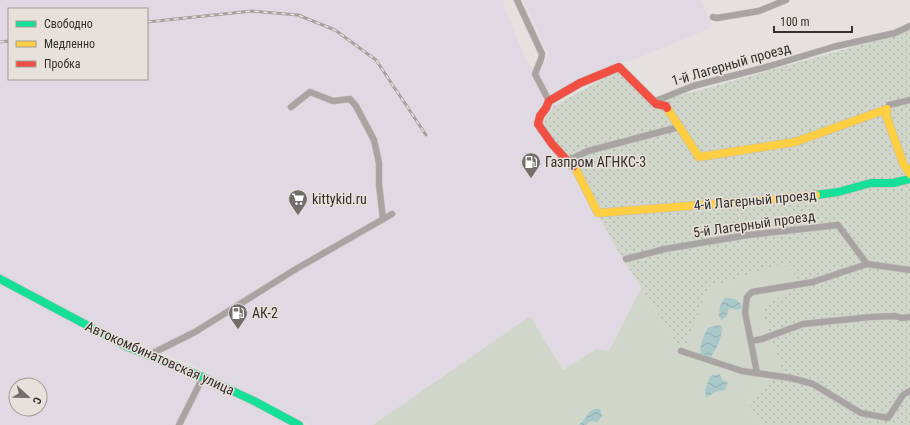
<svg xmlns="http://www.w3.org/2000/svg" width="910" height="425" viewBox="0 0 910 425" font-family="'Roboto Condensed',sans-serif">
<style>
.industrial{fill:#e0d9e3;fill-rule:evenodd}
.grass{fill:#d0d6c9}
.park{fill:url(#park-dots)}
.water{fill:url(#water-waves)}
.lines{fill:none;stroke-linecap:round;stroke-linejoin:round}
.street-casing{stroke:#c0bebc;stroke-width:7}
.fast-casing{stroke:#c0bebc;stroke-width:9}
.slow-casing{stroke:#c0bebc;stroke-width:9}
.jam-casing{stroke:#c0bebc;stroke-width:9}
.street{stroke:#a8a4a2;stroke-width:6}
.fast{stroke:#16e098;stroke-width:8}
.slow{stroke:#ffcf43;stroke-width:8}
.jam{stroke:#f24e42;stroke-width:8}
.rail-casing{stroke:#a4a19f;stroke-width:3}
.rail{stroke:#e8e0da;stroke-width:1.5;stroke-dasharray:4.5;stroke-linecap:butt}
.labels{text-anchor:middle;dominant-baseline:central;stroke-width:3;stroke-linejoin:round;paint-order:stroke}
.street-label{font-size:14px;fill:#33302e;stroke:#e8e0da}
.poi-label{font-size:14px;fill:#33302e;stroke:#e8e0da;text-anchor:start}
</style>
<defs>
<pattern id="park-dots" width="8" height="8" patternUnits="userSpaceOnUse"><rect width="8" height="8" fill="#d0d6c9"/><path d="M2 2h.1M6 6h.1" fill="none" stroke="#b3b8ad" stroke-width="1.8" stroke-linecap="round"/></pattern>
<pattern id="water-waves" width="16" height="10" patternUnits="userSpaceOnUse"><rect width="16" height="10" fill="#a8c8ca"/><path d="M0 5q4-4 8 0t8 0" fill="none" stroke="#91acae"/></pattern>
</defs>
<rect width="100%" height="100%" fill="#e4e1de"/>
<!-- industrial -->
<g class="industrial">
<path d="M 0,0 L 504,0 L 504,6 L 528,65 L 539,72 L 549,55 L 523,0 L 701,0 L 712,27 L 636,59 L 614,64 L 556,94 L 550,93 L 557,108 L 577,175 L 641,288 L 609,351 L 596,349 L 563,370 L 530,316 L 373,425 L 310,425 L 190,364 L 125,341 L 0,275 ZM 9,9 L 147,9 L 147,79 L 9,79 Z"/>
<path d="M 0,283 L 142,357 L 189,371 L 292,425 L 0,425 ZM 16,385 L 40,385 L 40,409 L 16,409 Z"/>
</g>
<!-- grass -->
<polygon class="grass" points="785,264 801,282 761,309 781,368 748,402 761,425 373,425 530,316 563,370 596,349 609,351 641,288 679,347 688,342 708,287"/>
<!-- park -->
<polygon class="park" points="910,28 910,425 761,425 748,402 781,368 761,309 801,282 785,264 708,287 688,342 679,347 621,256 574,173 536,131 554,106 624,67 650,104 899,34"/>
<!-- water -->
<g class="water">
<path d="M 725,298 C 733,298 738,298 742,307 L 739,310 L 729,308 L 727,315 L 722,320 L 719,316 L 720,306 Z"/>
<path d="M 718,325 L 722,326 C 722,339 717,347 711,357 L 701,356 C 699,346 703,337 708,328 Z"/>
<polygon points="720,374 722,380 728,382 725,390 715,392 706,398 705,390 710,376"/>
<path d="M 594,409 L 600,409 L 602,416 L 597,422 L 591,421 L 586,425 L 579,425 C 586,420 586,413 594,409 Z"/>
</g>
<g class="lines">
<defs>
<g id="street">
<polyline points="517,0 542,54 541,59 535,74 549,101"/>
<polyline points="713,17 717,18 759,11 786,0"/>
<polyline points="653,102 693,86 770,66 833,47 895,33 910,26"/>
<polyline points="291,107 310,92 333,101 350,99 356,106 374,140 379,163 379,184 383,219"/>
<polyline points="887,109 889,105 910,100"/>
<polyline points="567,161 588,151 679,127"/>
<polyline points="626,259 665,249 748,235 838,225 867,264"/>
<polyline points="751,341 762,339 803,324 871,317 895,316 902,318 910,317"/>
<polyline points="681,351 742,371 791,378 813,384 861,413 888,418 903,395 910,391"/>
<polyline points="149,355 195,332 296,269 392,214"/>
<polyline points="757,373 745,312 747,297 752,292 813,282 867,264 910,270"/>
<polyline points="179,425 203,377"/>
</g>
<g id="fast">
<polyline points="816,195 838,192 871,183 893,183 910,179"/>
<polyline points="0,279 128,347 203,377 254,401 299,425"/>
</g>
<g id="slow">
<polyline points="667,108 699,157 795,142 887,109 886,115 903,163 910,174"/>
<polyline points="573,167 576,170 598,213 778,199 816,195"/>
</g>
<polyline id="jam" points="573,167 552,144 538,124 540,116 546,108 549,101 580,83 619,67 656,104 666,106 667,108"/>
</defs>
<!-- street casing -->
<use href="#street" class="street-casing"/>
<!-- fast casing -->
<use href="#fast" class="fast-casing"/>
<!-- slow casing -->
<use href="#slow" class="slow-casing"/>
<!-- jam casing -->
<use href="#jam" class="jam-casing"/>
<!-- street -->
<use href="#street" class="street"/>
<!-- fast -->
<use href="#fast" class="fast"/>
<!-- slow -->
<use href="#slow" class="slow"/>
<!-- jam -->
<use href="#jam" class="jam"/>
<defs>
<g id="rail">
<polyline points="147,22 252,11 298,15 335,30 376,60 426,135"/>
<polyline points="0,42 9,41"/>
</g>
</defs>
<!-- rail casing -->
<use href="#rail" class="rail-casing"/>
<!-- rail -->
<use href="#rail" class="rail"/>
</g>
<!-- icons -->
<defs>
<symbol id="fuel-pin" viewBox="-11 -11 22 30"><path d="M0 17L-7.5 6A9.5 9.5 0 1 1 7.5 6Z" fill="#716e6c" stroke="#e8e0da"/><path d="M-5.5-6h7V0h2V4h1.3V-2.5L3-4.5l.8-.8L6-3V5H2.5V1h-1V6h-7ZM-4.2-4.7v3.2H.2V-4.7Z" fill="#fff"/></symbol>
<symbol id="supermarket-pin" viewBox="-11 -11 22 30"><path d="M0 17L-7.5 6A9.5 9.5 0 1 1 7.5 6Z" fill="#716e6c" stroke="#e8e0da"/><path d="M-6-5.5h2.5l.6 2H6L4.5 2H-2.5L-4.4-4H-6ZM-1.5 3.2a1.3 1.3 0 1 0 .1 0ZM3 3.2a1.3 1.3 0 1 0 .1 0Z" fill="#fff"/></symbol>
</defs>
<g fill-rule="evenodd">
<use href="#fuel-pin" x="520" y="151" width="22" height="30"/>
<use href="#supermarket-pin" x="287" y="188" width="22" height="30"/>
<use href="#fuel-pin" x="227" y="302" width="22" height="30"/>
</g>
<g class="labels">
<!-- street labels -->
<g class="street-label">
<text transform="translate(731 64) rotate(-16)">1-й Лагерный проезд</text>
<text transform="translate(755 200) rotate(-5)">4-й Лагерный проезд</text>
<text transform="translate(754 224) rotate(-8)">5-й Лагерный проезд</text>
<text transform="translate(160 358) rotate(24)">Автокомбинатовская улица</text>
</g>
<!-- poi labels -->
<g class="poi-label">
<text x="545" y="162">Газпром АГНКС-3</text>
<text x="312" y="199">kittykid.ru</text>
<text x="252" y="313">АК-2</text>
</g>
</g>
<!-- legend -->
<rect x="8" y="8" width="140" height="72" fill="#e8e0da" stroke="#a09a95"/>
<rect x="16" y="21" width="20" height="6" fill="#16e098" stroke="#a09a95"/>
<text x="44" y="28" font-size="12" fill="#33302e">Свободно</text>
<rect x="16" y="41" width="20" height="6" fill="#ffcf43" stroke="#a09a95"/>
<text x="44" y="48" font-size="12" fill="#33302e">Медленно</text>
<rect x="16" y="61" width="20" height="6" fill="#f24e42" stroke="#a09a95"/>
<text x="44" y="68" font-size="12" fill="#33302e">Пробка</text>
<!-- north arrow -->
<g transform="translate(28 397) rotate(112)"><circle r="19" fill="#e8e0da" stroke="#a09a95"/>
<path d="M0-3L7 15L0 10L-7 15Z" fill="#716e6c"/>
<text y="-6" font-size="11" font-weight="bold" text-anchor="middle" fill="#33302e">С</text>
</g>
<!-- scale -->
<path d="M774 26v6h78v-6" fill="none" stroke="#33302e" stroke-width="2"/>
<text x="780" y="26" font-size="12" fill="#33302e" stroke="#e8e0da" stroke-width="3" paint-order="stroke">100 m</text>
</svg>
